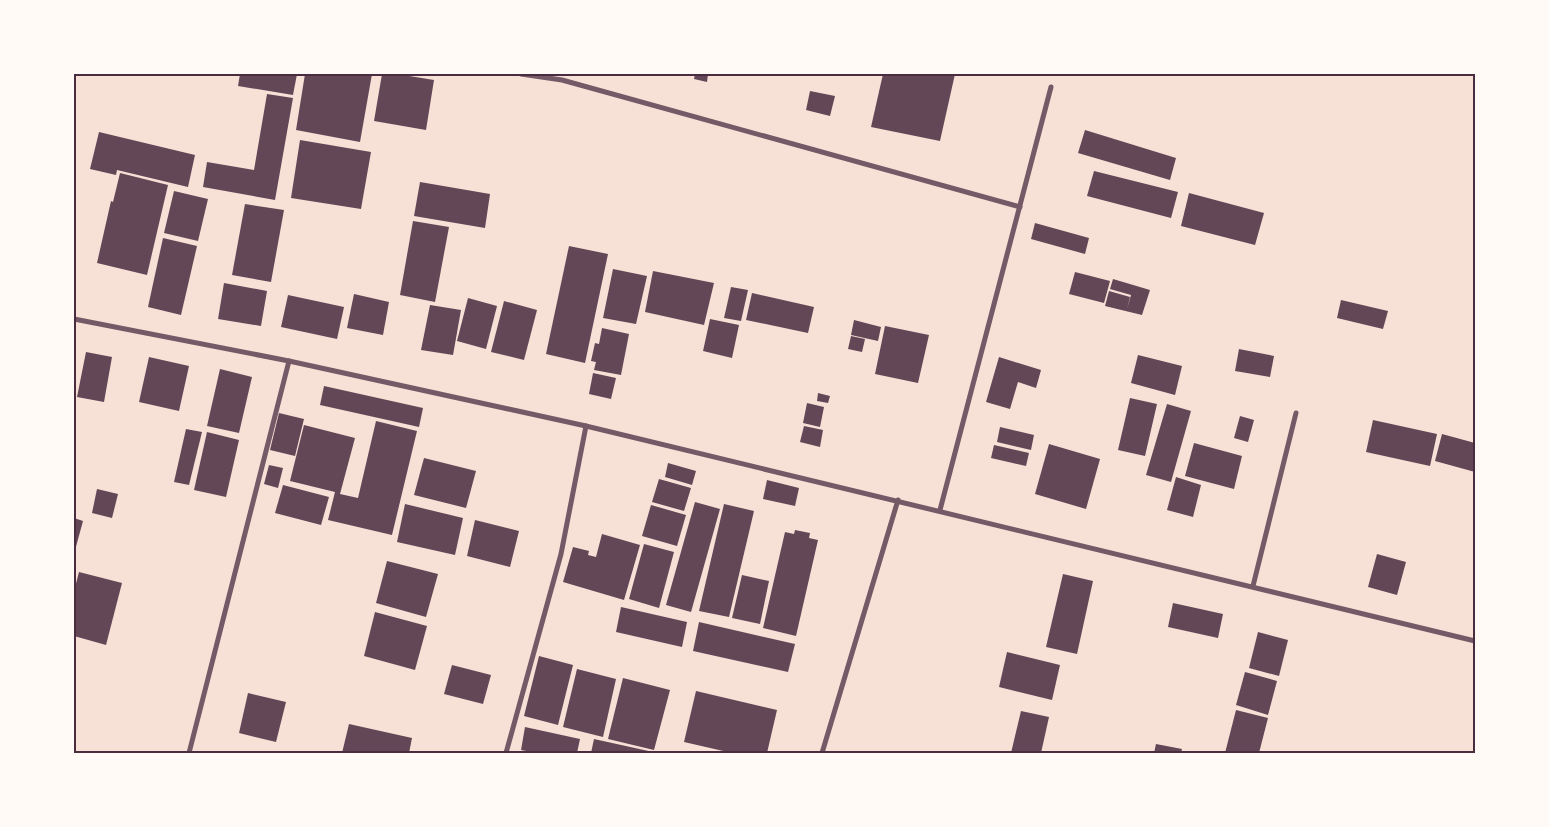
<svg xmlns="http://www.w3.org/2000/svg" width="1549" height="827" viewBox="0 0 1549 827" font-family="Helvetica,sans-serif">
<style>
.building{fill:#644757}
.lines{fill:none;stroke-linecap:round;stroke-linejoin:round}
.minor{stroke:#755966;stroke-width:5}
.neatline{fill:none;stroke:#4a2c40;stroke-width:2}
</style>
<rect width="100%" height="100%" fill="#f7e1d7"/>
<!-- building -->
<g class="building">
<polygon points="240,74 297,74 293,95 238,86"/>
<polygon points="305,74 372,74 360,142 296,130"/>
<polygon points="382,74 397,74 434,80 426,130 374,121"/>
<polygon points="695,74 708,74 707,82 694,79"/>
<polygon points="883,74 955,74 940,141 871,127"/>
<polygon points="810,91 835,96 830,116 806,110"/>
<polygon points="267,94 293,98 275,200 203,187 207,162 254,170"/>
<polygon points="1085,130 1176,158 1170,180 1078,153"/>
<polygon points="99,132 195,155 188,187 117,170 116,175 90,169"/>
<polygon points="300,140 371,152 361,209 291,198"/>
<polygon points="1094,171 1178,192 1171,218 1087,196"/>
<polygon points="120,173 168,185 147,275 97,263 111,201 113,202"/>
<polygon points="420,182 490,194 485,228 414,216"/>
<polygon points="174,191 208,199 198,241 164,233"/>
<polygon points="1189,193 1264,213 1255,245 1181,226"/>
<polygon points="245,204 284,210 271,282 232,275"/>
<polygon points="413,221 449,227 435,302 400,295"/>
<polygon points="1035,223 1089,238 1085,254 1031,239"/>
<polygon points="163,238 197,246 181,315 148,307"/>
<polygon points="569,246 608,254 585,363 546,354"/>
<polygon points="613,269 647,276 636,324 603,318"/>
<polygon points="653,271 714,283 704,325 645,312"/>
<polygon points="1075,272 1110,281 1104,303 1069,294"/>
<polygon points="1113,279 1150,290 1142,315 1105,306 1109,291 1130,297 1127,309 1131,295 1110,289"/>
<polygon points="224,283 267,291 261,326 218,319"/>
<polygon points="731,287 748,290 741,321 724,318"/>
<polygon points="752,293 814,307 808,333 746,320"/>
<polygon points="354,294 389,302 383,335 347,328"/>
<polygon points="288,295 344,307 337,339 281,327"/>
<polygon points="468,298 497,306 486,349 457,341"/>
<polygon points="1341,300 1388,311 1383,329 1337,318"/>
<polygon points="504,301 537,310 524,360 491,352"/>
<polygon points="430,305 461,310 453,355 421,350"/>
<polygon points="710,319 739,325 732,358 703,351"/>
<polygon points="854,320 881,327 878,341 851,335"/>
<polygon points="885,326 929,335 918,383 875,374"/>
<polygon points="602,328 629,334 621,375 594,370 596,362 591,361 595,343 599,344"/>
<polygon points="851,336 865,339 862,352 848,349"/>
<polygon points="1239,349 1274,356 1270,377 1235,371"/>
<polygon points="86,352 112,357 104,402 77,397"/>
<polygon points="1138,355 1182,366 1175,395 1131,383"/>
<polygon points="149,357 189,366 179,411 139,402"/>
<polygon points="999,357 1041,370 1036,388 1018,382 1010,409 986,402"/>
<polygon points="220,369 252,377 239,433 207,426"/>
<polygon points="593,373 616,378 611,399 589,394"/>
<polygon points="324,386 423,408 419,427 320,405"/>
<polygon points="818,393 830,396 828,403 817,401"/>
<polygon points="1130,398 1157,404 1145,456 1118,450"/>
<polygon points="807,403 824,407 820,427 803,423"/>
<polygon points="1167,404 1191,411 1171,482 1146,475"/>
<polygon points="279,413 304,419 295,456 270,450"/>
<polygon points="1240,416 1254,420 1248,442 1234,438"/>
<polygon points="1373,420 1437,434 1430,466 1366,452"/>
<polygon points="376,421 417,431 392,535 328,520 335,492 290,481 304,425 355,438 340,494 358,498"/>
<polygon points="804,426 823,430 820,447 800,442"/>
<polygon points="1000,427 1034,435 1031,450 997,442"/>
<polygon points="186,429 202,432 189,485 174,482"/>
<polygon points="207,432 239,440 226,497 194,490"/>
<polygon points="1442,434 1475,443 1475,472 1435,461"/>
<polygon points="1194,443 1242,456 1234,489 1185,476"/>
<polygon points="1049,444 1100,459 1086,509 1035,494"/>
<polygon points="994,445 1029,453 1026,466 991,458"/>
<polygon points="424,458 476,471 466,508 414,495"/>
<polygon points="668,463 696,471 692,485 665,477"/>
<polygon points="269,465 283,468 278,488 264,484"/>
<polygon points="1176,477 1201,485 1193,517 1167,510"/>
<polygon points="659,479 691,488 684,511 652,502"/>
<polygon points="767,480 799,488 795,506 763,499"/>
<polygon points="283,485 329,497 321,525 275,513"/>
<polygon points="97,489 118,494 112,518 92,513"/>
<polygon points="695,502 720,509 691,612 666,605"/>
<polygon points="405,504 463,518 455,555 397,542"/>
<polygon points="724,504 754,511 729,617 699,611"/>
<polygon points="651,505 686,515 677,546 642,536"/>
<polygon points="74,518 83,521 74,554"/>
<polygon points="475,520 519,531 510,567 467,556"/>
<polygon points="795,530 810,533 809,538 818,540 796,636 763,628 785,532 794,534"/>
<polygon points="602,534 640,545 624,600 563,582 573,547 589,551 588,555 596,557"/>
<polygon points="644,544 674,552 659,608 629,599"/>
<polygon points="1377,554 1406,562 1397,595 1368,587"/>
<polygon points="387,561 438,574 426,617 376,603"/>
<polygon points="79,572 122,583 106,645 74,636 74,591"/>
<polygon points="1063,574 1093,581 1077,654 1046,647"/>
<polygon points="742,575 769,581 760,624 732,618"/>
<polygon points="1173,603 1223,614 1218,638 1168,627"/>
<polygon points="621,607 687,622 682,647 616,632"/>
<polygon points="375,612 427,626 415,670 364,656"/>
<polygon points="699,622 795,644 788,672 693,651"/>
<polygon points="1258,632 1288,640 1279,676 1249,668"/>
<polygon points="1007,652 1060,665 1052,700 999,687"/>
<polygon points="539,656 573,665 558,725 524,716"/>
<polygon points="452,665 491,675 483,704 444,694"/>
<polygon points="577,669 616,679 603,737 563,727"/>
<polygon points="1245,672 1277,681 1268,715 1236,705"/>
<polygon points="623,678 670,690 654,750 608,739"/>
<polygon points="696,691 777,710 767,753 732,753 684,742"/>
<polygon points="248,693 286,702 276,742 239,733"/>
<polygon points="1236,710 1268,718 1259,753 1225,753"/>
<polygon points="1021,711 1049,717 1041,753 1011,753"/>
<polygon points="349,724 412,738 409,753 342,753"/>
<polygon points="525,727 580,739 577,753 537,753 521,750"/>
<polygon points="594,739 653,752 653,753 591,753"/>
<polygon points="1156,744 1182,749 1181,753 1154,753"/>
</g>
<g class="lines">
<!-- minor -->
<g class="minor">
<polyline points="521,74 562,80 1020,207"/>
<polyline points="74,319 289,361 586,426 1475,641"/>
<polyline points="940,510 1051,87"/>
<polyline points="1253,586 1296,413"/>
<polyline points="189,753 289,361"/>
<polyline points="506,753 561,554 586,426"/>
<polyline points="822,753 898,500"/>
</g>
</g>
<!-- border -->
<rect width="1549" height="827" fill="none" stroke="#fffaf5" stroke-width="150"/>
<rect x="75" y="75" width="1399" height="677" class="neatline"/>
</svg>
